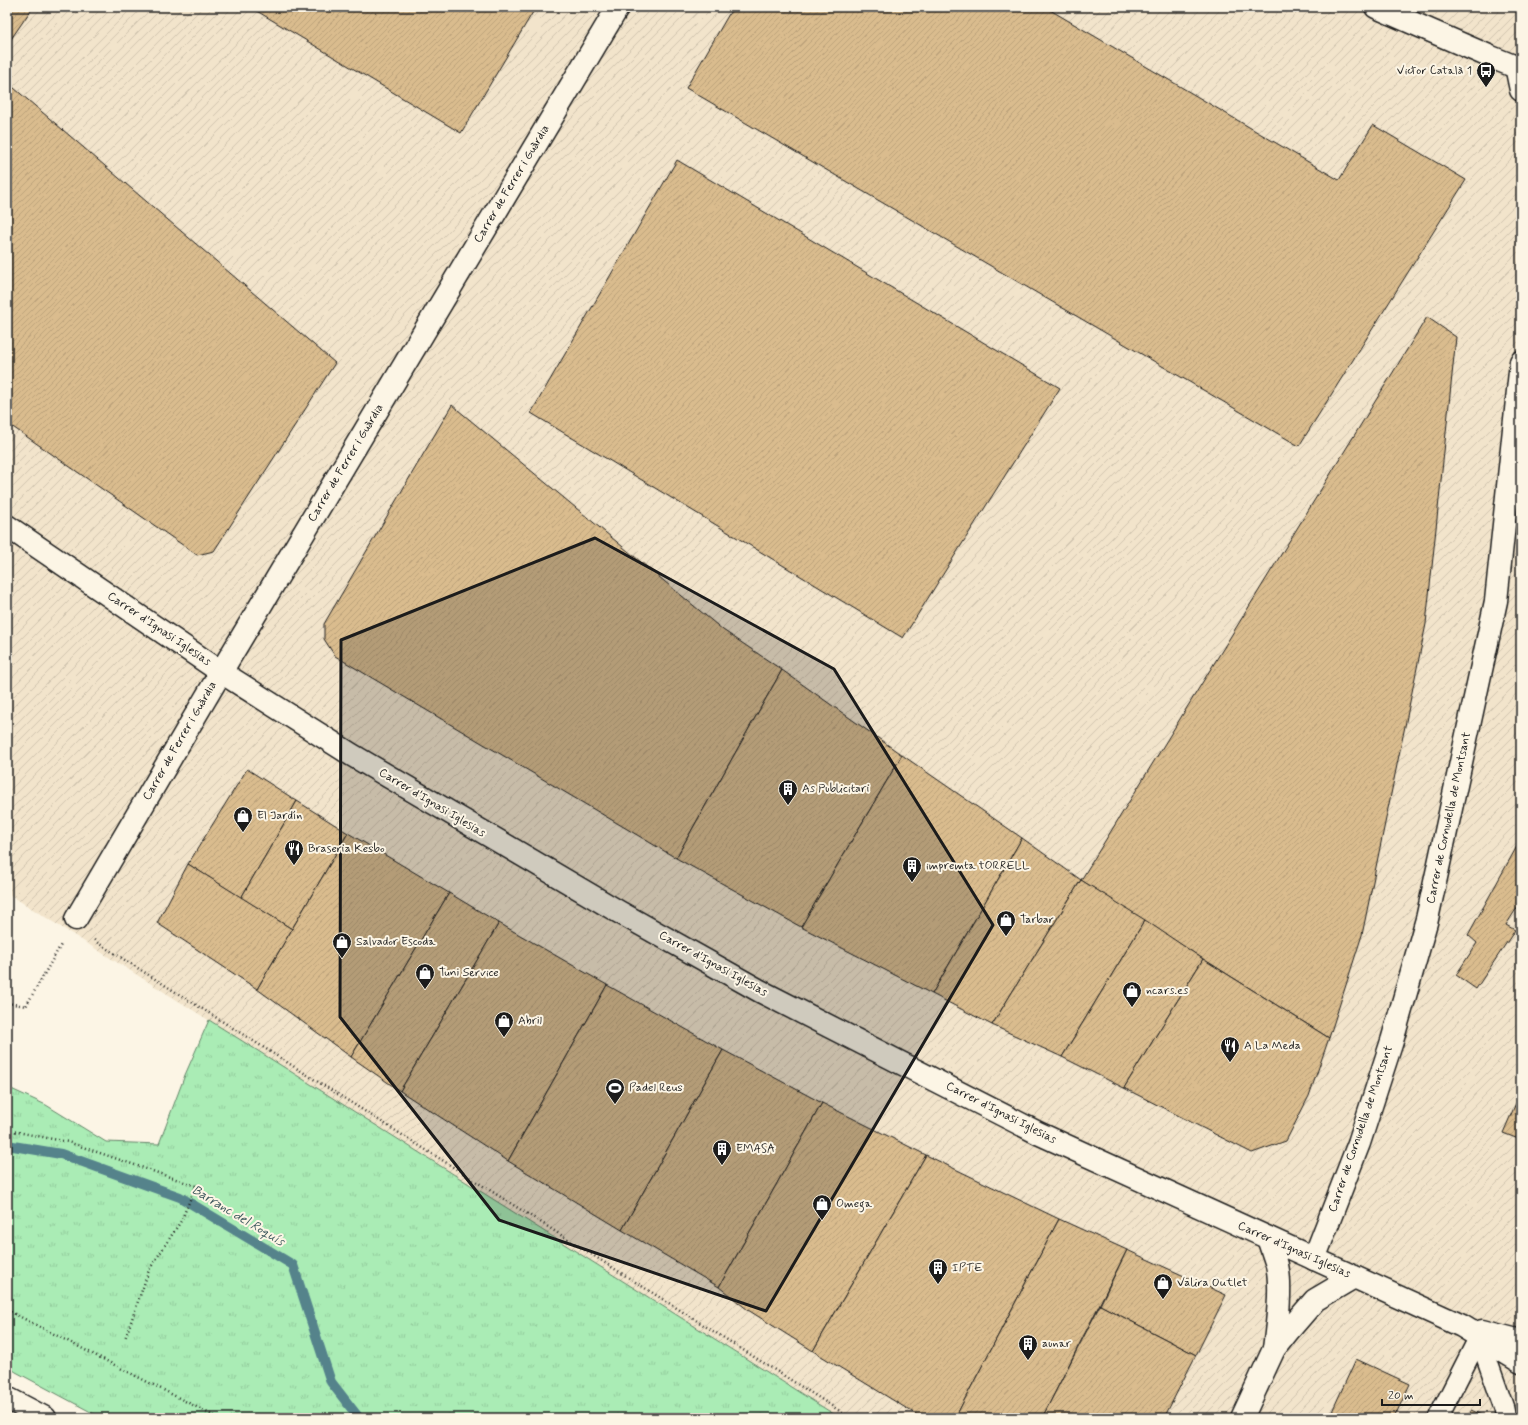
<svg xmlns="http://www.w3.org/2000/svg" width="1528" height="1425" viewBox="0 0 1528 1425" font-family="Mynerve,sans-serif">
<style>
.industrial{fill:url(#industrial-furrows)}
.grass{fill:url(#grass-tufts);stroke:#638468}
.lines{fill:none;stroke-linecap:round;stroke-linejoin:round}
.stream{stroke:#54838b;stroke-width:10}
.building{fill:url(#building-hatch);stroke:#1c1c1c}
.service-casing{stroke:#1c1c1c;stroke-width:22}
.minor-casing{stroke:#1c1c1c;stroke-width:25}
.motorway-casing{stroke:#1c1c1c;stroke-width:25}
.path{stroke:#1c1c1c;stroke-width:2.5;stroke-dasharray:1 3;stroke-linecap:butt}
.service{stroke:#fcf5e5;stroke-width:19}
.minor{stroke:#fcf5e5;stroke-width:22}
.motorway{stroke:#fcf5e5;stroke-width:22}
.marked{fill:#1c1c1c;fill-opacity:0.2;stroke:#1c1c1c;stroke-width:3;stroke-linejoin:round}
.labels{text-anchor:middle;dominant-baseline:central;stroke-width:4;stroke-linejoin:round;paint-order:stroke}
.poi-label{font-size:12px;fill:#1c1c1c;stroke:#fcf5e5;text-anchor:start}
.street-label{font-size:12px;fill:#1c1c1c;stroke:#fcf5e5}
.water-label{font-size:13px;font-style:italic;fill:#3d585d;stroke:#fcf5e5}
</style>
<defs>
<pattern id="industrial-furrows" width="10" height="10" patternUnits="userSpaceOnUse"><rect width="10" height="10" fill="#f2e4cb"/><path d="M-1 1l2-2M0 10L10 0M9 11l2-2" fill="none" stroke="#cfc3ae"/></pattern>
<pattern id="grass-tufts" width="24" height="20" patternUnits="userSpaceOnUse"><rect width="24" height="20" fill="#aaecb5"/><path d="M3 7l-1-3M5 7V3M7 7l1-3M15 17l-1-3M17 17v-4M19 17l1-3" fill="none" stroke="#92ca9b"/></pattern>
<pattern id="building-hatch" width="6" height="6" patternUnits="userSpaceOnUse"><rect width="6" height="6" fill="#dabc8e"/><path d="M-1 1l2-2M0 6l6-6M5 7l2-2" fill="none" stroke="#baa17a"/></pattern>
</defs>
<rect width="100%" height="100%" fill="#fcf5e5"/>
<filter id="ink" filterUnits="userSpaceOnUse"><feTurbulence type="fractalNoise" baseFrequency=".025" numOctaves="2"/><feDisplacementMap in="SourceGraphic" scale="8" xChannelSelector="R" yChannelSelector="G"/><feConvolveMatrix kernelMatrix="1 2 1 2 8 2 1 2 1" color-interpolation-filters="sRGB"/></filter>
<g filter="url(#ink)">
<!-- industrial -->
<polygon class="industrial" points="7,7 1521,7 1521,1418 840,1418 7,893"/>
<!-- grass -->
<polygon class="grass" points="209,1020 840,1418 102,1418 16,1372 7,1366 7,1087 46,1105 106,1142 159,1144 185,1075"/>
<g class="lines">
<!-- stream -->
<polyline class="stream" points="7,1145 61,1154 180,1197 293,1265 331,1382 359,1418"/>
</g>
<!-- building -->
<g class="building">
<polygon points="7,7 33,7 7,45"/>
<polygon points="250,7 536,7 461,133"/>
<polygon points="733,7 1045,7 1339,180 1373,125 1466,180 1299,446 686,88"/>
<polygon points="7,82 335,363 214,551 197,555 7,423"/>
<polygon points="677,160 1060,388 903,638 531,413"/>
<polygon points="1427,317 1456,337 1426,624 1362,935 1329,1038 1203,959 1081,880"/>
<polygon points="452,405 723,630 782,670 676,858 335,656 324,639 324,624"/>
<polygon points="782,670 902,755 801,927 676,858"/>
<polygon points="902,755 1022,838 932,994 801,927"/>
<polygon points="247,769 297,801 241,898 188,864"/>
<polygon points="297,801 348,833 292,929 241,898"/>
<polygon points="348,833 449,893 351,1057 257,989"/>
<polygon points="1022,838 1081,880 992,1025 932,994"/>
<polygon points="1521,839 1521,903 1520,903 1506,925 1515,930 1476,989 1456,975 1477,943 1468,935"/>
<polygon points="188,864 292,929 257,989 157,923"/>
<polygon points="1081,880 1145,920 1062,1057 992,1025"/>
<polygon points="449,893 499,923 400,1091 351,1057"/>
<polygon points="1145,920 1203,959 1124,1088 1062,1057"/>
<polygon points="499,923 607,985 508,1161 400,1091"/>
<polygon points="1203,959 1329,1038 1309,1096 1286,1141 1252,1153 1124,1088"/>
<polygon points="607,985 723,1050 622,1230 508,1161"/>
<polygon points="723,1050 822,1103 719,1287 622,1230"/>
<polygon points="822,1103 926,1155 813,1351 748,1310 719,1287"/>
<polygon points="1516,1103 1521,1105 1521,1140 1503,1133"/>
<polygon points="926,1155 1059,1219 955,1418 922,1418 813,1351"/>
<polygon points="1059,1219 1127,1250 1042,1418 955,1418"/>
<polygon points="1127,1250 1226,1295 1196,1355 1100,1305"/>
<polygon points="1100,1305 1196,1355 1164,1418 1042,1418"/>
<polygon points="1356,1359 1410,1384 1394,1418 1329,1418"/>
<polygon points="1471,1410 1489,1418 1468,1418"/>
</g>
<g class="lines">
<defs>
<g id="service">
<polyline points="1479,1337 1504,1408 1506,1418"/>
<polyline points="1438,1418 1479,1337"/>
</g>
<g id="minor">
<polyline points="1376,7 1491,57 1521,69"/>
<polyline points="1516,66 1521,90"/>
<polyline points="7,526 221,672 352,755 619,912 760,991 1038,1133 1462,1326 1521,1362"/>
<polyline points="76,919 221,672 618,7"/>
<path d="M 1268,1238 C 1271,1247 1274,1256 1277,1265 C 1282,1288 1277,1325 1274,1349"/>
<polyline points="1314,1259 1359,1143 1392,1041 1427,919 1496,601 1521,362"/>
<polyline points="1482,1331 1521,1341"/>
<polyline points="1242,1418 1274,1349 1290,1329 1315,1300 1354,1277"/>
</g>
<polyline id="motorway" points="7,1398 45,1418"/>
</defs>
<!-- service casing -->
<use href="#service" class="service-casing"/>
<!-- minor casing -->
<use href="#minor" class="minor-casing"/>
<!-- motorway casing -->
<use href="#motorway" class="motorway-casing"/>
<!-- path -->
<g class="path">
<polyline points="94,940 98,943 851,1418"/>
<polyline points="7,1003 26,1006 62,943"/>
<polyline points="7,1130 68,1142 196,1186 181,1221 149,1270 125,1339"/>
<polyline points="7,1310 218,1418"/>
</g>
<!-- service -->
<use href="#service" class="service"/>
<!-- minor -->
<use href="#minor" class="minor"/>
<!-- motorway -->
<use href="#motorway" class="motorway"/>
</g>
</g>
<!-- marked area -->
<path class="marked" d="M 595,538 L 834,669 L 993,925 L 766,1311 L 499,1220 L 340,1017 L 341,640 Z"/>
<!-- icons -->
<defs>
<symbol id="bus-pin" viewBox="-11 -11 22 30"><path d="M0 17L-7.5 6A9.5 9.5 0 1 1 7.5 6Z" fill="#1c1c1c" stroke="#fcf5e5"/><path d="M-5-6H5V4H4V6H2V4H-2V6H-4V4H-5ZM-3.5-4V0h7V-4ZM-3.5 1.2v1.5H-2V1.2ZM2 1.2v1.5H3.5V1.2Z" fill="#fff"/></symbol>
<symbol id="building-pin" viewBox="-11 -11 22 30"><path d="M0 17L-7.5 6A9.5 9.5 0 1 1 7.5 6Z" fill="#1c1c1c" stroke="#fcf5e5"/><path d="M-4-6H4V6H1V3H-1V6H-4ZM-2.5-4.3h1.7v1.8h-1.7ZM.8-4.3h1.7v1.8H.8ZM-2.5-1h1.7V.8h-1.7ZM.8-1h1.7V.8H.8Z" fill="#fff"/></symbol>
<symbol id="shop-pin" viewBox="-11 -11 22 30"><path d="M0 17L-7.5 6A9.5 9.5 0 1 1 7.5 6Z" fill="#1c1c1c" stroke="#fcf5e5"/><path d="M-5-2.5h2.3a2.7 3.5 0 0 1 5.4 0H5L5.5 6h-11ZM-1.5-2.5h3a1.5 2.3 0 0 0-3 0Z" fill="#fff"/></symbol>
<symbol id="restaurant-pin" viewBox="-11 -11 22 30"><path d="M0 17L-7.5 6A9.5 9.5 0 1 1 7.5 6Z" fill="#1c1c1c" stroke="#fcf5e5"/><path d="M-5-6h1v4h1v-4h1v4h1v-4h1v5L-1.5 .5V6h-2V.5L-5-1ZM5-6V6H3V1.5H1.5Q1.5-4 5-6Z" fill="#fff"/></symbol>
<symbol id="stadium-pin" viewBox="-11 -11 22 30"><path d="M0 17L-7.5 6A9.5 9.5 0 1 1 7.5 6Z" fill="#1c1c1c" stroke="#fcf5e5"/><path d="M0-5a6.5 5 0 1 0 0 10a6.5 5 0 1 0 0-10ZM-3.5-1.8h7v3.6h-7Z" fill="#fff"/></symbol>
</defs>
<g fill-rule="evenodd">
<use href="#bus-pin" x="1475" y="60" width="22" height="30"/>
<use href="#building-pin" x="777" y="778" width="22" height="30"/>
<use href="#shop-pin" x="232" y="805" width="22" height="30"/>
<use href="#restaurant-pin" x="283" y="838" width="22" height="30"/>
<use href="#building-pin" x="901" y="855" width="22" height="30"/>
<use href="#shop-pin" x="995" y="909" width="22" height="30"/>
<use href="#shop-pin" x="331" y="931" width="22" height="30"/>
<use href="#shop-pin" x="414" y="962" width="22" height="30"/>
<use href="#shop-pin" x="1121" y="980" width="22" height="30"/>
<use href="#shop-pin" x="493" y="1010" width="22" height="30"/>
<use href="#restaurant-pin" x="1219" y="1035" width="22" height="30"/>
<use href="#stadium-pin" x="604" y="1077" width="22" height="30"/>
<use href="#building-pin" x="711" y="1138" width="22" height="30"/>
<use href="#shop-pin" x="811" y="1193" width="22" height="30"/>
<use href="#building-pin" x="927" y="1257" width="22" height="30"/>
<use href="#shop-pin" x="1152" y="1272" width="22" height="30"/>
<use href="#building-pin" x="1017" y="1333" width="22" height="30"/>
</g>
<g class="labels">
<!-- poi labels -->
<g class="poi-label">
<text x="1472" y="71" text-anchor="end">Victor Català 1</text>
<text x="802" y="789">As Publicitari</text>
<text x="257" y="816">El Jardín</text>
<text x="308" y="849">Braseria Kesbo</text>
<text x="926" y="866">impremta tORRELL</text>
<text x="1020" y="920">Tarbar</text>
<text x="356" y="942">Salvador Escoda</text>
<text x="439" y="973">Tuni Service</text>
<text x="1146" y="991">ncars.es</text>
<text x="518" y="1021">Abril</text>
<text x="1244" y="1046">A La Meda</text>
<text x="629" y="1088">Padel Reus</text>
<text x="736" y="1149">EMASA</text>
<text x="836" y="1204">Omega</text>
<text x="952" y="1268">IPTE</text>
<text x="1177" y="1283">Valira Outlet</text>
<text x="1042" y="1344">aunar</text>
</g>
<!-- street labels -->
<g class="street-label">
<text transform="translate(512 184) rotate(-59)">Carrer de Ferrer i Guàrdia</text>
<text transform="translate(346 463) rotate(-59)">Carrer de Ferrer i Guàrdia</text>
<text transform="translate(159 629) rotate(34)">Carrer d'Ignasi Iglesias</text>
<text transform="translate(180 741) rotate(-60)">Carrer de Ferrer i Guàrdia</text>
<text transform="translate(432 803) rotate(31)">Carrer d'Ignasi Iglesias</text>
<text transform="translate(1449 818) rotate(-78)">Carrer de Cornudella de Montsant</text>
<text transform="translate(713 964) rotate(29)">Carrer d'Ignasi Iglesias</text>
<text transform="translate(1001 1113) rotate(27)">Carrer d'Ignasi Iglesias</text>
<text transform="translate(1361 1129) rotate(-71)">Carrer de Cornudella de Montsant</text>
<text transform="translate(1294 1250) rotate(24)">Carrer d'Ignasi Iglesias</text>
</g>
<!-- water labels -->
<g class="water-label">
<text transform="translate(238 1216) rotate(31)">Barranc del Roquís</text>
</g>
</g>
<!-- margin -->
<rect width="1528" height="1425" fill="none" stroke="#fcf5e5" stroke-width="24"/>
<rect x="12" y="12" width="1504" height="1401" fill="none" stroke="#1c1c1c" stroke-width="1.5" filter="url(#ink)"/>
<!-- scale -->
<path d="M1382 1399v6h98v-6" fill="none" stroke="#1c1c1c" stroke-width="2"/>
<text x="1388" y="1399" font-size="12" fill="#1c1c1c" stroke="#fcf5e5" stroke-width="3" paint-order="stroke">20 m</text>
</svg>
